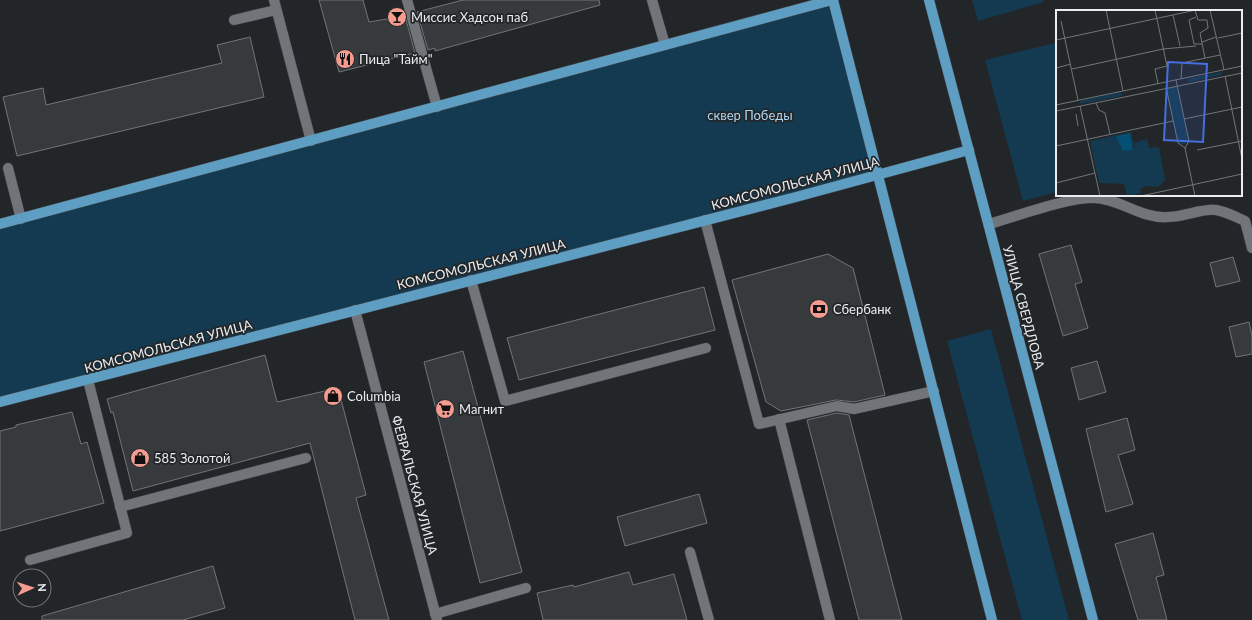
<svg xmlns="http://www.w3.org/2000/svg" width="1252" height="620" viewBox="0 0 1252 620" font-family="Lato,sans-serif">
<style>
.green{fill:#133a50}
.building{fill:#363a3d;stroke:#707578}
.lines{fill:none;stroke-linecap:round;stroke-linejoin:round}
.minor-casing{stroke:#414447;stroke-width:11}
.major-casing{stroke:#414447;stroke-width:11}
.minor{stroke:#717579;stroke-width:10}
.major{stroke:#5f9ec3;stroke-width:10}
.labels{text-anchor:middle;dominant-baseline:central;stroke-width:3.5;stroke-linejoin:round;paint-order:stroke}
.poi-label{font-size:13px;fill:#eaedef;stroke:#232629;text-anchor:start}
.park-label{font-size:13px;fill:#aed5f0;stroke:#232629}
.street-label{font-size:13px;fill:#eaedef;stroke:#232629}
.inset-road{fill:none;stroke:#737678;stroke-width:1}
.view{fill:#466edd;fill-opacity:0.15;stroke:#466edd;stroke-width:2}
.inset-edge{fill:none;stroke:#eaedef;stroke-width:2}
</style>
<rect width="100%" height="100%" fill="#232629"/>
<!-- green -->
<g class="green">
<polygon points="833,0 878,173 0,402 0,224"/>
<polygon points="972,0 1043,0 1044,2 978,21"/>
<polygon points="1055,43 1057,52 1057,192 1023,201 985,60"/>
<polygon points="991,329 1069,620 1022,620 947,341"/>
</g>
<!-- building -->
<g class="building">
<polygon points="319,0 363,0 369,22 405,16 415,53 339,72"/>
<polygon points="463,0 599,0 600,5 435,51 435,48 428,50 417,12"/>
<polygon points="250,37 264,97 17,156 3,97 43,88 46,105 222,63 217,45"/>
<polygon points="1071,245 1082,282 1075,284 1088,328 1063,336 1039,254"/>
<polygon points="828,254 853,268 885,395 854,402 836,400 781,411 766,402 732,280"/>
<polygon points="1233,257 1240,281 1216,287 1210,263"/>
<polygon points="704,287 715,330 519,380 507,338"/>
<polygon points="1249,322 1252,336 1252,354 1236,357 1229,327"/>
<polygon points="463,351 522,572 480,583 424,362"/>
<polygon points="265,355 277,402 338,388 366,495 356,498 389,620 355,620 310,443 133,491 113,412 111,413 107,399"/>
<polygon points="1097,361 1106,392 1079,400 1071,368"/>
<polygon points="72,412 81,444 87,442 104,503 0,531 0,431 16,427 16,425"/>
<polygon points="837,413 849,415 902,620 859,620 807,420"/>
<polygon points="1127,418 1135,450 1118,455 1133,504 1106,512 1086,429"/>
<polygon points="699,494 707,523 625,546 617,517"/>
<polygon points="1153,533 1164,575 1156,577 1167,620 1138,620 1115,544"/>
<polygon points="213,566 225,608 183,620 42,620 42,616"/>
<polygon points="629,572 633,585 674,574 687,620 543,620 537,593 573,585 574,587"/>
</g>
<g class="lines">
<defs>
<g id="minor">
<polyline points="274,0 311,141"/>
<polyline points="407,0 437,107"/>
<polyline points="652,0 665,45"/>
<polyline points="234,20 276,10"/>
<polyline points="8,168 21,219"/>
<polyline points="705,220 759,424 837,406 854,409 934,391"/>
<path d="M 989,224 C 1018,216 1067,197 1095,198 C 1121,199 1141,219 1168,217 C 1183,217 1203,208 1216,210 C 1227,212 1236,217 1245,221 L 1252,248"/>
<polyline points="471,280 505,401 706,348"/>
<polyline points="355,310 437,620"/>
<polyline points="779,419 830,620"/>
<polyline points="120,507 306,458"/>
<polyline points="690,552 709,620"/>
<polyline points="30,560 127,533 88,380"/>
<polyline points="435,614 526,588"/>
</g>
<g id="major">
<polyline points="833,0 992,620"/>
<polyline points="929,0 1093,620"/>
<polyline points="0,224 832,0"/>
<polyline points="0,402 796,197 969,150"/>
</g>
</defs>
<!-- minor casing -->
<use href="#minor" class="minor-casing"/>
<!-- major casing -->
<use href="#major" class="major-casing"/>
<!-- minor -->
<use href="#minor" class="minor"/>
<!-- major -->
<use href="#major" class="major"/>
</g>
<!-- icons -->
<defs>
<symbol id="bar-disc" viewBox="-11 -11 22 22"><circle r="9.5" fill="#f59c91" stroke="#232629"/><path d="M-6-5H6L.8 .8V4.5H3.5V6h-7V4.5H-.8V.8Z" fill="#111"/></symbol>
<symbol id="restaurant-disc" viewBox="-11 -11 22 22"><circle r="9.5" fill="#f59c91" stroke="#232629"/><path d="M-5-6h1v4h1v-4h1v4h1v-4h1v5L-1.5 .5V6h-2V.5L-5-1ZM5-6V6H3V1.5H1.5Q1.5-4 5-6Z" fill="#111"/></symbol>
<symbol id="bank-disc" viewBox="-11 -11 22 22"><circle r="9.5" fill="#f59c91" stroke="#232629"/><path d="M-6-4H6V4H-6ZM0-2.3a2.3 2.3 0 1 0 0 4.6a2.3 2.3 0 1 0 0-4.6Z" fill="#111"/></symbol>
<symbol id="shop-disc" viewBox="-11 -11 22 22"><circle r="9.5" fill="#f59c91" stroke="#232629"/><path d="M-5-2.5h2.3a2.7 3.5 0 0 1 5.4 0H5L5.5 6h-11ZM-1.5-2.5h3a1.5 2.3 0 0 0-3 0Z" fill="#111"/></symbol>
<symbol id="supermarket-disc" viewBox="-11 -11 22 22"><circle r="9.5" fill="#f59c91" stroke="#232629"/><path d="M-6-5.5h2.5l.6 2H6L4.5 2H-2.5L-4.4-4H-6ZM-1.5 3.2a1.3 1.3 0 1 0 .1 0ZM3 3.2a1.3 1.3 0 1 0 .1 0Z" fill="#111"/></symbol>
</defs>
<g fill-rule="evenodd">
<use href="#bar-disc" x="386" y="6" width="22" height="22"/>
<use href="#restaurant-disc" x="334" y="48" width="22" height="22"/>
<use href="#bank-disc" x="808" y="298" width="22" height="22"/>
<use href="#shop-disc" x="322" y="385" width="22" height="22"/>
<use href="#supermarket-disc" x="434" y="398" width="22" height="22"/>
<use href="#shop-disc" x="129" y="447" width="22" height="22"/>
</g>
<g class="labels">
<!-- poi labels -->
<g class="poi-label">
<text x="411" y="17">Миссис Хадсон паб</text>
<text x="359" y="59">Пица "Тайм"</text>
<text x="833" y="309">Сбербанк</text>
<text x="347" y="396">Columbia</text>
<text x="459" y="409">Магнит</text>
<text x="154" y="458">585 Золотой</text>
</g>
<!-- park labels -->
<g class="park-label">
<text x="750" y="115">сквер Победы</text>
</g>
<!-- street labels -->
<g class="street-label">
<text transform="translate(795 183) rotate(-15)">КОМСОМОЛЬСКАЯ УЛИЦА</text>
<text transform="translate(481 264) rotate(-14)">КОМСОМОЛЬСКАЯ УЛИЦА</text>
<text transform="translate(1024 307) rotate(75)">УЛИЦА СВЕРДЛОВА</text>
<text transform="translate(168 346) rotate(-15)">КОМСОМОЛЬСКАЯ УЛИЦА</text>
<text transform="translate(415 485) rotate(75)">ФЕВРАЛЬСКАЯ УЛИЦА</text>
</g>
</g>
<!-- overview -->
<g transform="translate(1056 10)">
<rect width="186" height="186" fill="#232629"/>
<path d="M 165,62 L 165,65 L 132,72 L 132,69 ZM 121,76 L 133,133 L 123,135 L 110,78 ZM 65,82 L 66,86 L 24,94 L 24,91 ZM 75,122 L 79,140 L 78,133 L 91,129 L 93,138 L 103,137 L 109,170 L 102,177 L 91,176 L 84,179 L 85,183 L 71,186 L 68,174 L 43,173 L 34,131 ZM 71,123 L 74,124 L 77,139 L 68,141 L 60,126 Z" fill="#133a50" fill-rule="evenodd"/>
<path d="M 74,123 L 77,140 L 67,141 L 60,126 Z" fill="#045075"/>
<path class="inset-road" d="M 50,0 L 67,81M 99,0 L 111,56 L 99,59 L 102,74M 139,0 L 142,10 L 151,10 L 152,18 L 144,23 L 149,48M 154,0 L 168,60M 117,5 L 124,36M 140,7 L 133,10 L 138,34 L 146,34M 5,11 L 22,90M 162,28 L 186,23M 0,30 L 140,0M 146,32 L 160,27M 0,58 L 15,54M 16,59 L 107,39 L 140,36M 169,66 L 186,149M 125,69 L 126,53 L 164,45M 120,70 L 133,131 L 129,138M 110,77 L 122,133 L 129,138M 40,93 L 43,100 L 49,103 L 54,124M 0,95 L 186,56M 24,96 L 44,186M 0,101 L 186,63M 20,104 L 22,116M 128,109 L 186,97M 0,136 L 117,111M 129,138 L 139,186M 141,140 L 186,131M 0,173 L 39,163M 85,186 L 186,164"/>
<path class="view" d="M 112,52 L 151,54 L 147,132 L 108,130 Z"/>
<rect width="186" height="186" class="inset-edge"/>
</g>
<!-- north arrow -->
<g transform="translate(32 588) rotate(87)"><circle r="19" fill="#232629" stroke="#737678"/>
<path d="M0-3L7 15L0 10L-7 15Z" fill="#f59c91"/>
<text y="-6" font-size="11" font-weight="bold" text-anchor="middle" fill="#eaedef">N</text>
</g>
</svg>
